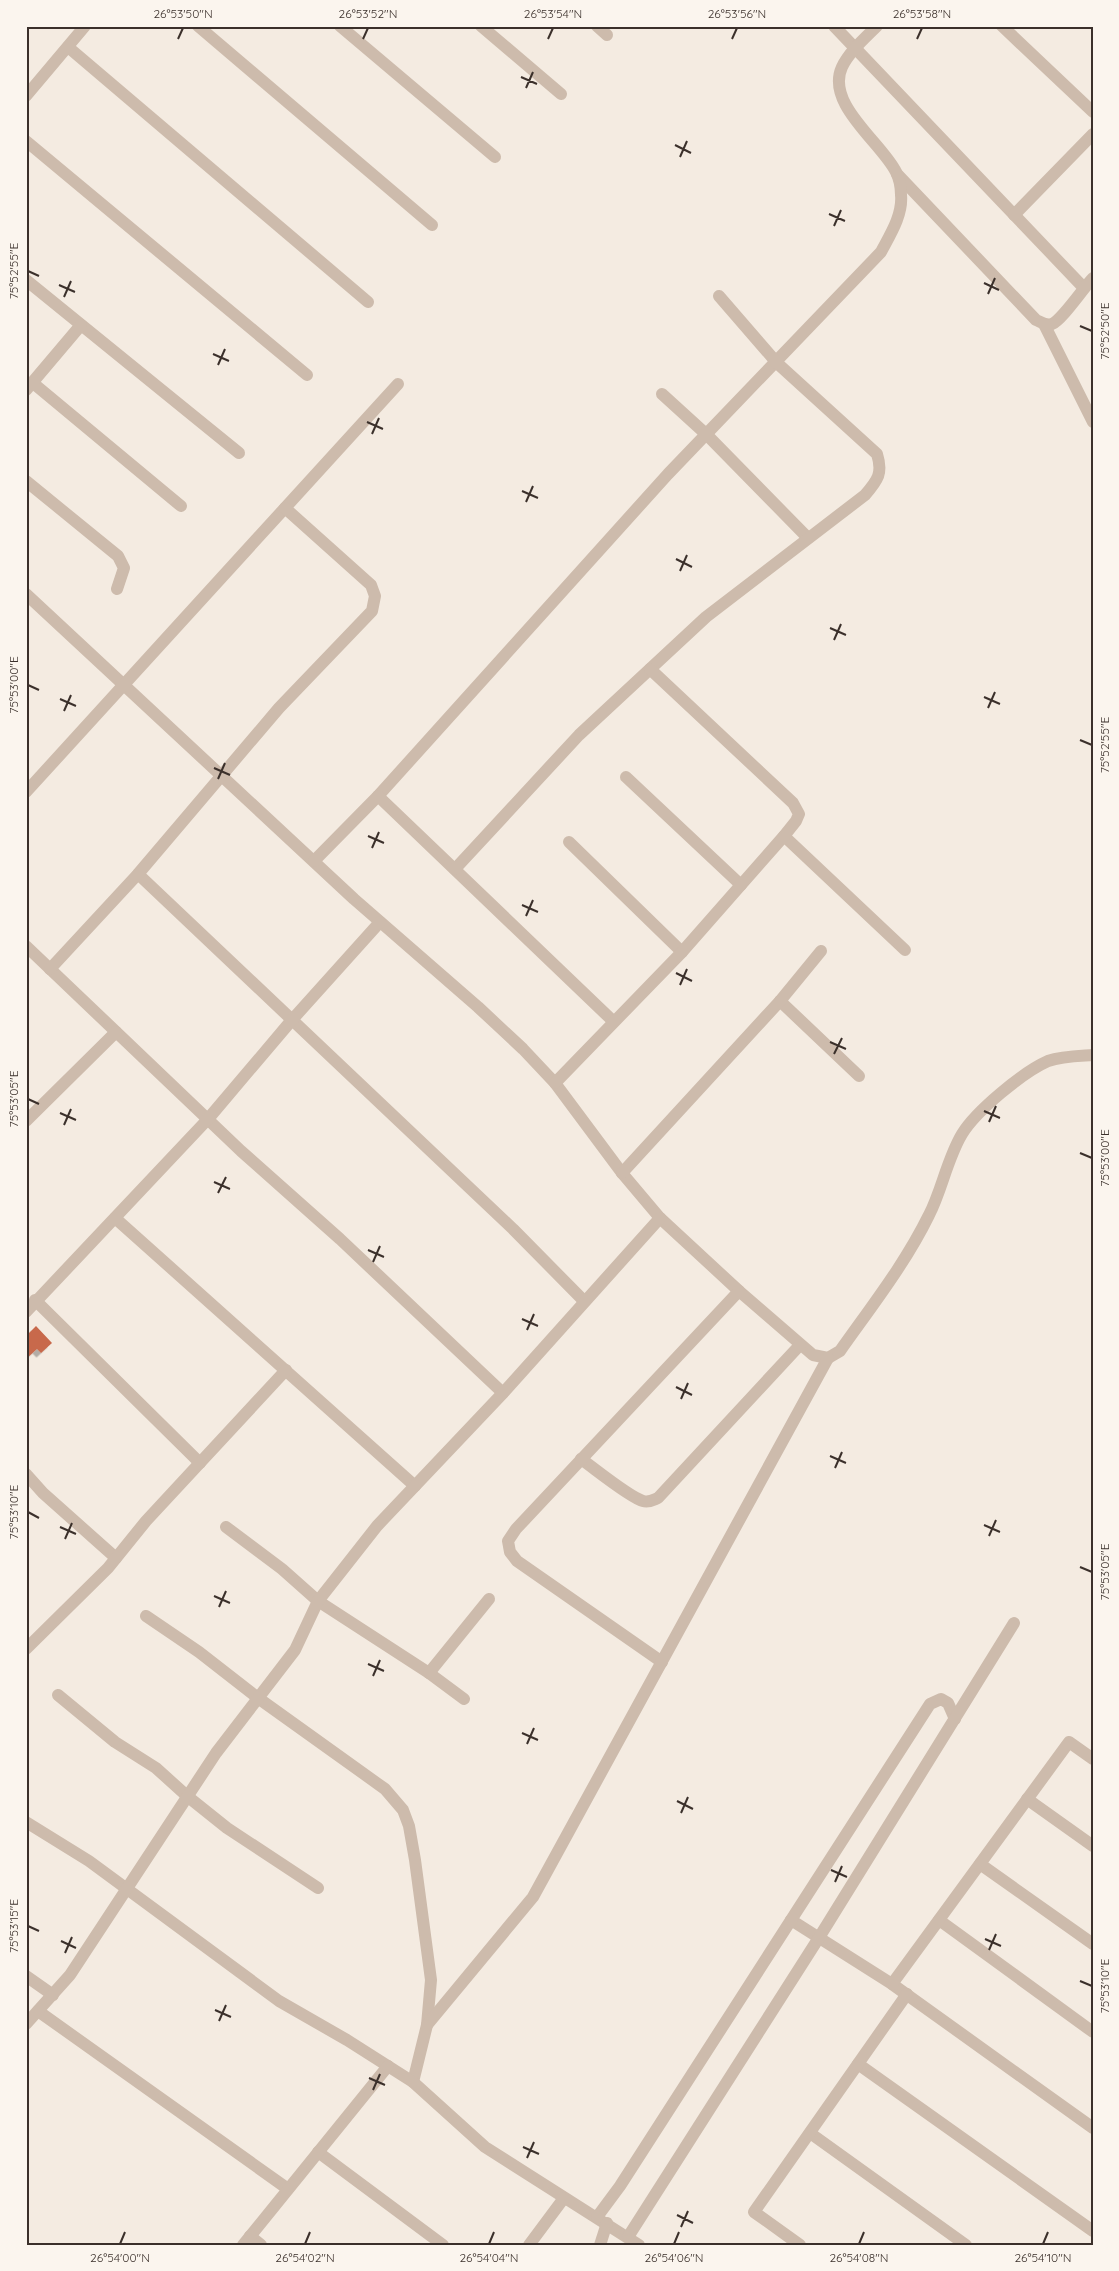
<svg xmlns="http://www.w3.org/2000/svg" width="1119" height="2271" viewBox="0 0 1119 2271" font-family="Quicksand,sans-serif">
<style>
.building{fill:#c8694b;filter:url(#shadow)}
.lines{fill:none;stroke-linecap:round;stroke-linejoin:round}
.minor{stroke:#cdbbac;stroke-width:12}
.ticks{fill:none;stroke:#3b302b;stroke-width:2}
.neatline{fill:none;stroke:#3b302b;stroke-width:2}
.ticks-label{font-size:12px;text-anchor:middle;fill:#3b302b}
</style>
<defs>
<filter id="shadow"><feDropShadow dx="-4.5" dy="4.5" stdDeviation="0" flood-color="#0004"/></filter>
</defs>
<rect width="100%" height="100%" fill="#f4ebe1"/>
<!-- building -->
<polygon class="building" points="36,1326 52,1343 41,1353 37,1349 26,1359 26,1336"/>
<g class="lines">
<!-- minor -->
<g class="minor">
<polyline points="198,26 432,225"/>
<polyline points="340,26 495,157"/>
<polyline points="481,26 561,94"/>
<polyline points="597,26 607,35"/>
<polyline points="834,26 1084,288"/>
<polyline points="1002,26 1093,112"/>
<polyline points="68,47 368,302"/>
<polyline points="26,96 85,26"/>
<polyline points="26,141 307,375"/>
<path d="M 897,174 L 1036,320 C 1041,322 1046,326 1052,324 C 1062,320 1084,287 1093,278"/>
<polyline points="1014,215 1093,134"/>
<polyline points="26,280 239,453"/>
<polyline points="1044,324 1093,422"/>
<polyline points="33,383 181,506"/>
<polyline points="26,390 81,325"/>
<polyline points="662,394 707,435 808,538"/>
<polyline points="26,481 118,556 124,568 117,589"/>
<path d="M 26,594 L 354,899 L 478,1007 L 523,1049 L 555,1083 L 622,1173 L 660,1218 L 739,1291 L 813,1355 L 828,1358 L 840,1351 C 871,1307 905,1264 929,1215 C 942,1190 947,1159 962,1134 C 976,1111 1023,1072 1048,1061 C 1062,1056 1078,1056 1093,1055"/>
<polyline points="626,777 741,885"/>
<polyline points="26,792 398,384"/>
<path d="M 378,796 L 668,474 L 881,252 C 890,235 903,215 901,195 C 901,188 899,178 896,172 C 882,143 825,104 842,67 C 849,52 865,38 877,26"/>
<polyline points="784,836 905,950"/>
<polyline points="569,842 682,952"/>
<polyline points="314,861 378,796 613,1021"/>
<path d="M 455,869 L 579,735 L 706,617 L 865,495 C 878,480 883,473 877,454 L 777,363 L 719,296"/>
<polyline points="138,874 513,1229 584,1301"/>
<polyline points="26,946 241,1151 340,1239 503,1393"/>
<polyline points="50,969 138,874 279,708 372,611 375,596 371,585 285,508"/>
<polyline points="780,1001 859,1076"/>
<polyline points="555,1083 682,952 784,836 796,821 799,814 793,803 650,669"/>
<polyline points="26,1121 116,1032"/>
<polyline points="622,1173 780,1001 821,951"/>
<polyline points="115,1218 415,1486"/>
<polyline points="35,1300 200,1463"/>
<polyline points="26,1312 208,1119 291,1021 380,922"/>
<path d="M 581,1459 C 594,1468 629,1497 643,1501 C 649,1503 653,1500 658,1498 L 800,1345"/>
<polyline points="26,1474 43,1493 116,1558"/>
<polyline points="226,1527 282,1569 318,1601 429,1673 464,1699"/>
<polyline points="146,1616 199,1652 258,1698 385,1789 403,1810 409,1826 415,1860 431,1980 427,2025 413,2082"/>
<polyline points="26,1649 108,1568 146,1521 286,1370"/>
<polyline points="662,1662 517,1561 510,1552 508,1541 516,1529 739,1291"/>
<polyline points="429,1673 489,1599"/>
<polyline points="58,1695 115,1742 156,1768 187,1796 227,1828 318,1888"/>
<polyline points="1027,1799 1093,1846"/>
<polyline points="26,1822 89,1861 279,2001 347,2040 413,2082 485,2147 639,2245"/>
<polyline points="980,1864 1093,1944"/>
<polyline points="791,1920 892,1984 1093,2128"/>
<polyline points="939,1920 1093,2032"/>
<polyline points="26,1976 53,1995"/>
<polyline points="892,1984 1069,1742 1093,1759"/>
<polyline points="38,2011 288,2189"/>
<polyline points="26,2024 70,1975 216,1753 295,1650 318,1601 377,1526 503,1393 660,1218"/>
<polyline points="427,2025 533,1897 828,1358"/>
<polyline points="858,2064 1093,2231"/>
<polyline points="810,2133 966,2245"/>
<polyline points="318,2152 443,2245"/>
<polyline points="597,2217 620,2186 930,1704 941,1699 948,1703 955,1719"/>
<polyline points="250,2236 261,2245"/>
<polyline points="628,2237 820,1936 1014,1623"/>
<polyline points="243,2245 388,2066"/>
<polyline points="529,2245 564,2198"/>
<polyline points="600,2245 607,2223"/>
<polyline points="800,2245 754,2212 907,1994"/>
</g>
</g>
<!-- ticks -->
<path class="ticks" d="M 178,39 L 183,28M 363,39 L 368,28M 548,39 L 553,28M 732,39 L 737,28M 917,39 L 922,28M 521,77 L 537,84M 526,88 L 533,72M 675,145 L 691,153M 680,157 L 687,141M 829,214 L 845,221M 834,226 L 841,210M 28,271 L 39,276M 984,283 L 999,290M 59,285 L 75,292M 988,294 L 995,278M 64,297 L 71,281M 1080,326 L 1092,331M 213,354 L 229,361M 218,365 L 225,349M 367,422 L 383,429M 372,434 L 379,418M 522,491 L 538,498M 526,502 L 533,486M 676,559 L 692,567M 680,571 L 687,555M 830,628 L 846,635M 834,640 L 841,624M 28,685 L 39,690M 984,697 L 1000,704M 60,699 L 76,706M 988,708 L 995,692M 64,711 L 71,695M 1080,740 L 1092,745M 214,768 L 230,775M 218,779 L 225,763M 368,836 L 384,843M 372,848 L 379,832M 522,905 L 538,912M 526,916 L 533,900M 676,973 L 692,981M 680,985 L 687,969M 830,1042 L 846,1049M 834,1054 L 842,1038M 28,1099 L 39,1104M 984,1111 L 1000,1118M 60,1113 L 76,1120M 989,1122 L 996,1106M 64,1125 L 71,1109M 1080,1153 L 1092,1158M 214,1182 L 230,1189M 218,1193 L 226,1177M 368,1250 L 384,1257M 373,1262 L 380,1246M 522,1319 L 538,1326M 527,1330 L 534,1314M 676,1387 L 692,1395M 681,1399 L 688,1383M 830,1456 L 846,1463M 835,1468 L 842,1452M 28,1512 L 39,1518M 984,1525 L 1000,1532M 60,1527 L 76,1534M 989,1536 L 996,1520M 65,1539 L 72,1523M 1080,1567 L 1092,1572M 214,1596 L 230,1603M 219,1607 L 226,1591M 368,1664 L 384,1671M 373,1676 L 380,1660M 522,1733 L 538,1740M 527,1744 L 534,1728M 677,1801 L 693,1809M 681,1813 L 688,1797M 831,1870 L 847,1877M 835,1882 L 842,1866M 28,1926 L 39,1931M 985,1939 L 1001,1946M 61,1941 L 76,1948M 989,1950 L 996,1934M 65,1953 L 72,1937M 1080,1981 L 1092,1986M 215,2010 L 231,2017M 219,2021 L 226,2005M 369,2078 L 385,2085M 373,2090 L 380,2074M 523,2147 L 539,2154M 527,2158 L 534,2142M 677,2215 L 693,2223M 681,2227 L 688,2211M 120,2244 L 125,2232M 305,2244 L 310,2232M 489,2244 L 494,2232M 674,2244 L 679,2232M 859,2244 L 864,2232M 1043,2244 L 1048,2232"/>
<!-- border -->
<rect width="1119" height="2271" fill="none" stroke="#fbf5ee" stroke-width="55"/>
<rect x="28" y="28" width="1064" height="2216" class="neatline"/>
<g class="ticks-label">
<text x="183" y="18">26°53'50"N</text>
<text x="368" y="18">26°53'52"N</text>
<text x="553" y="18">26°53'54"N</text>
<text x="737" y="18">26°53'56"N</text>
<text x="922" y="18">26°53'58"N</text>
<text transform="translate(14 271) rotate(-90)" y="4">75°52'55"E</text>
<text transform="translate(1105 331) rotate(-90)" y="4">75°52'50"E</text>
<text transform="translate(14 685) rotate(-90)" y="4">75°53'00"E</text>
<text transform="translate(1105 745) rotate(-90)" y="4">75°52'55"E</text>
<text transform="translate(14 1099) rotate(-90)" y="4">75°53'05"E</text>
<text transform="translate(1105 1158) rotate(-90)" y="4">75°53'00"E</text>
<text transform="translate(14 1512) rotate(-90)" y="4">75°53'10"E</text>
<text transform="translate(1105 1572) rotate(-90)" y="4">75°53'05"E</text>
<text transform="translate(14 1926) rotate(-90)" y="4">75°53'15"E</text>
<text transform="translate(1105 1986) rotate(-90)" y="4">75°53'10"E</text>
<text x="120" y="2262">26°54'00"N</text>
<text x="305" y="2262">26°54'02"N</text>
<text x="489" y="2262">26°54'04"N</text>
<text x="674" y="2262">26°54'06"N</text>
<text x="859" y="2262">26°54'08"N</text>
<text x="1043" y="2262">26°54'10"N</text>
</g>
</svg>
